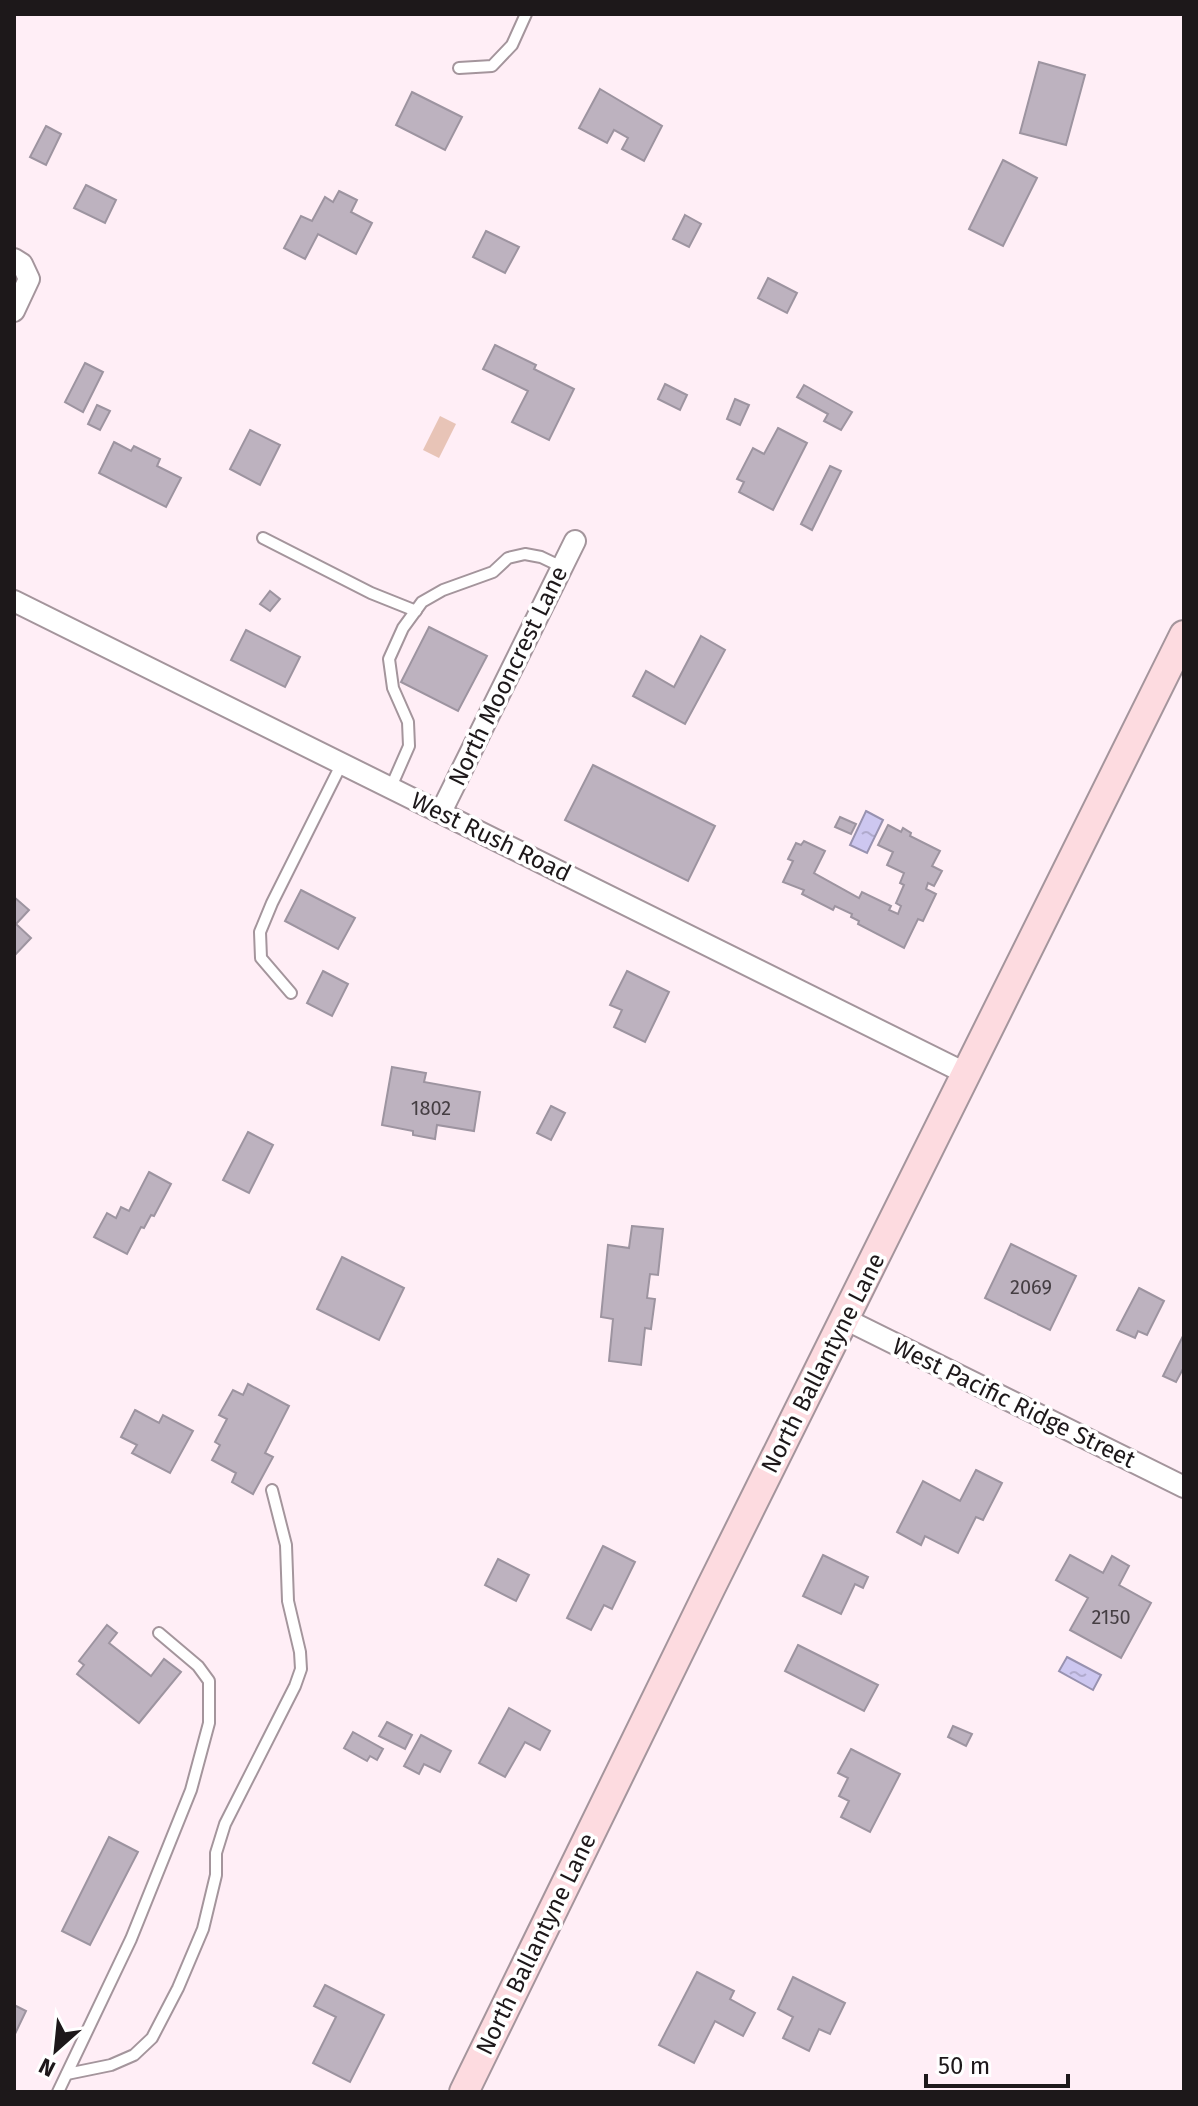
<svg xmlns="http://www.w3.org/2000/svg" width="1198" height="2106" viewBox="0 0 1198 2106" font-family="'Fira Sans',sans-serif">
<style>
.garden{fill:#e8c4b7}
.water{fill:url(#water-ripples);stroke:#9892b0;stroke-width:2}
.building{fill:#bdb2bf;stroke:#9d94a0;stroke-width:2}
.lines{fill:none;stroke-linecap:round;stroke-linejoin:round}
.lane-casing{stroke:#a4959c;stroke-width:14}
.street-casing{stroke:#a4959c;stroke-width:24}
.secondary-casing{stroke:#a4959c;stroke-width:32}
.lane{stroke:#fff;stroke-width:10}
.street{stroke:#fff;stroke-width:20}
.secondary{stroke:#fddbe0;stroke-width:28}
.labels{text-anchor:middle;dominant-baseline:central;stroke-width:7;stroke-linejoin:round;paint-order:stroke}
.number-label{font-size:20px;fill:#453e43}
.street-label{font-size:24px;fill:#1d181a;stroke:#fff}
</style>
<defs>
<pattern id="water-ripples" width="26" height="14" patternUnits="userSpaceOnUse" patternTransform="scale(2)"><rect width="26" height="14" fill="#cdc7f0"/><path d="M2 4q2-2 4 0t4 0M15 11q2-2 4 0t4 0" fill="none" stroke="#b0aacd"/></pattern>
</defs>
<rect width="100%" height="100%" fill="#ffeef6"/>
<!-- garden -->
<polygon class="garden" points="440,416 456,424 439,458 423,450"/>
<!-- water -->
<g class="water">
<polygon points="866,811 883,820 867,853 850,845"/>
<polygon points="1067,1657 1101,1675 1093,1690 1059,1671"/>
</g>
<!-- building -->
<g class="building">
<polygon points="1039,62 1085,75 1066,145 1020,133"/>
<polygon points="600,89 662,126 644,161 622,149 628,138 614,130 607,143 579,128"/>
<polygon points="412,92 462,117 445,150 396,125"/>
<polygon points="46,126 61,134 46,165 30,157"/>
<polygon points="1003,160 1037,178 1003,246 969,229"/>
<polygon points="86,185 116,200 105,223 74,208"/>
<polygon points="339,191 357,200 351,212 372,223 356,254 318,234 305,259 284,248 301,216 312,221 325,197 333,202"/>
<polygon points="685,215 701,224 689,247 673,239"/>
<polygon points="486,231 519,247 505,273 473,257"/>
<polygon points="768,278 797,293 787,313 758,298"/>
<polygon points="495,345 536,365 534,369 574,389 549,440 512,422 528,391 483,369"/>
<polygon points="85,363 103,372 83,412 65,402"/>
<polygon points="665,384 687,395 680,410 658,399"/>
<polygon points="804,385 852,412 841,430 824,421 828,414 797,397"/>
<polygon points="735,399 749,405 740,425 727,419"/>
<polygon points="97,405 110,411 100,430 88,424"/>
<polygon points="778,428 807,443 773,510 739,492 744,482 737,479 753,448 764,454"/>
<polygon points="250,430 280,445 260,485 230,469"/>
<polygon points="114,442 131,451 134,446 160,459 157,466 181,478 166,507 99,473"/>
<polygon points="830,466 841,471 812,530 801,524"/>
<polygon points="270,591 280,599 270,611 260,604"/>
<polygon points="429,627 487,656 458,711 401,682"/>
<polygon points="246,630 300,657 285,687 231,660"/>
<polygon points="701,636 725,650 685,724 633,696 646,671 674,687"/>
<polygon points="593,765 715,826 688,881 565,820"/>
<polygon points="840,817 856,824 851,834 835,827"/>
<polygon points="888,825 901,832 903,828 911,833 910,836 940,851 932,866 942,871 934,886 928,883 926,889 936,894 923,921 918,919 904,948 858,924 859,921 851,917 852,914 835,906 833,910 802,894 804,890 783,882 793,861 788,859 796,843 801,845 804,841 825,851 814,873 859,898 862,892 891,906 889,910 898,914 901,906 896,903 904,885 900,883 904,873 887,865 893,852 878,845"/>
<polygon points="301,890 355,918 338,949 285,921"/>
<polygon points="14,897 29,910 16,924 31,938 14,956"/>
<polygon points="323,971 348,984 332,1016 307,1003"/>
<polygon points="627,971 669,992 645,1042 614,1027 622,1010 610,1005"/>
<polygon points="392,1067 426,1073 424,1082 480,1092 474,1131 437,1125 435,1139 413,1135 413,1131 382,1125"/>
<polygon points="551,1106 565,1113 551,1140 537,1133"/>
<polygon points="248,1132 273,1145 249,1193 223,1180"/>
<polygon points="149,1172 171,1184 154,1216 151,1215 144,1228 141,1227 127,1254 94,1237 107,1213 116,1218 121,1207 129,1211"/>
<polygon points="632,1226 663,1229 658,1275 650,1274 647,1298 655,1299 651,1329 645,1328 641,1365 609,1361 613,1319 601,1317 608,1245 629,1248"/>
<polygon points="1011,1244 1076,1276 1050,1330 985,1298"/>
<polygon points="342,1257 404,1288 379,1340 317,1309"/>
<polygon points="1139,1288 1164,1301 1147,1335 1138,1331 1135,1338 1117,1330"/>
<polygon points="1184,1334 1184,1367 1176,1382 1163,1376"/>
<polygon points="248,1384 289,1406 265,1453 273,1457 253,1494 232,1482 236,1473 212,1460 220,1445 215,1442 227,1419 219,1415 233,1390 243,1395"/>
<polygon points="135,1410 159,1423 163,1415 193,1431 170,1473 132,1453 137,1445 121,1437"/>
<polygon points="976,1470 1002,1483 983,1520 976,1517 958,1553 925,1536 921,1545 897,1532 923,1481 960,1501"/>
<polygon points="603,1546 635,1562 612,1609 604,1605 591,1630 567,1618"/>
<polygon points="823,1555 868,1577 863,1588 855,1584 841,1614 803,1596"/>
<polygon points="1070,1555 1103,1573 1112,1556 1129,1566 1119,1585 1151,1603 1121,1658 1070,1630 1088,1598 1056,1580"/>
<polygon points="498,1559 529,1575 516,1601 485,1585"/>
<polygon points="107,1625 117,1633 109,1643 151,1676 164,1659 181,1672 139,1723 77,1674 84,1665 79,1661"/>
<polygon points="798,1645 878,1685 864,1711 785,1671"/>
<polygon points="509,1708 550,1731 540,1750 525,1742 505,1777 479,1763"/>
<polygon points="387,1722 412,1735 405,1749 379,1736"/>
<polygon points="953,1726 972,1734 966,1746 948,1737"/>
<polygon points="353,1732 383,1749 377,1760 370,1756 367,1761 344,1748"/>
<polygon points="421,1735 451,1751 440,1772 424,1764 419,1774 404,1766"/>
<polygon points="851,1749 900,1774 870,1832 841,1817 849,1801 839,1796 848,1778 838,1773"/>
<polygon points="109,1837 138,1852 90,1945 62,1931"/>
<polygon points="697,1972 734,1991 730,1999 755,2013 743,2036 715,2021 694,2063 659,2045"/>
<polygon points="793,1977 845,2003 830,2034 819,2029 809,2051 783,2038 793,2017 778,2009"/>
<polygon points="325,1985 384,2015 350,2082 313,2063 336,2017 314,2006"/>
<polygon points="14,2005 26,2011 14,2036"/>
</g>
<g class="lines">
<defs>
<g id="lane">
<polyline points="459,68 492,66 512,45 526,14"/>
<polyline points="263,538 371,593 416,611"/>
<polyline points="391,787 409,746 408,722 393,688 389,659 403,628 422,602 443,590 493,572 508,558 525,554 541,557 562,567"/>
<polyline points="291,993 261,958 260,932 272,903 342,763"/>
<polyline points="67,2074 111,2065 134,2055 152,2038 178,1988 203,1929 216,1875 216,1853 225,1824 295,1686 301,1669 300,1652 288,1601 286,1545 272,1490"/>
<polyline points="58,2092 131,1939 191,1790 209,1723 209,1681 198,1666 159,1633"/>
</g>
<g id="street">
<polyline points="14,259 22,264 29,279 14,311"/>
<polyline points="14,601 967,1074"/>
<polyline points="441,812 575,541"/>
<polyline points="845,1319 1184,1487"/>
</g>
<polyline id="secondary" points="464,2092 711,1587 1184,635"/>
</defs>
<!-- lane casing -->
<use href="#lane" class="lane-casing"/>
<!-- street casing -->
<use href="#street" class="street-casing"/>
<!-- secondary casing -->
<use href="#secondary" class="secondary-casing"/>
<!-- lane -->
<use href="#lane" class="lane"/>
<!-- street -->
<use href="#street" class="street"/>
<!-- secondary -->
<use href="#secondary" class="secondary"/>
</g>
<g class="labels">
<!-- number labels -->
<g class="number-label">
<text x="431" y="1108">1802</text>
<text x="1031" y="1287">2069</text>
<text x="1111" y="1617">2150</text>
</g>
<!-- street labels -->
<g class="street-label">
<text transform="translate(508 676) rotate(-64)">North Mooncrest Lane</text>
<text transform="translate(491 837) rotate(26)">West Rush Road</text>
<text transform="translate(823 1363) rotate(-63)">North Ballantyne Lane</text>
<text transform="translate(1014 1403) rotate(26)">West Pacific Ridge Street</text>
<text transform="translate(536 1944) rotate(-64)">North Ballantyne Lane</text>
</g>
</g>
<!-- border -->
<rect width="1198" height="2106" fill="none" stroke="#1d181a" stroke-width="32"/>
<!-- north arrow -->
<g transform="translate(56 2050) rotate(207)" stroke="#ffffff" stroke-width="6" paint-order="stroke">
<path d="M0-6L14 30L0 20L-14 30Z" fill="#1d181a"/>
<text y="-12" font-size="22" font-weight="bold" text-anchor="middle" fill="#1d181a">N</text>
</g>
<!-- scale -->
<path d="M926 2074v12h142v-12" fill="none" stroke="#1d181a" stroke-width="4"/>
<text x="938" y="2074" font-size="24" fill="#1d181a" stroke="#ffffff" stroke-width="6" paint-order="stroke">50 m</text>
</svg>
